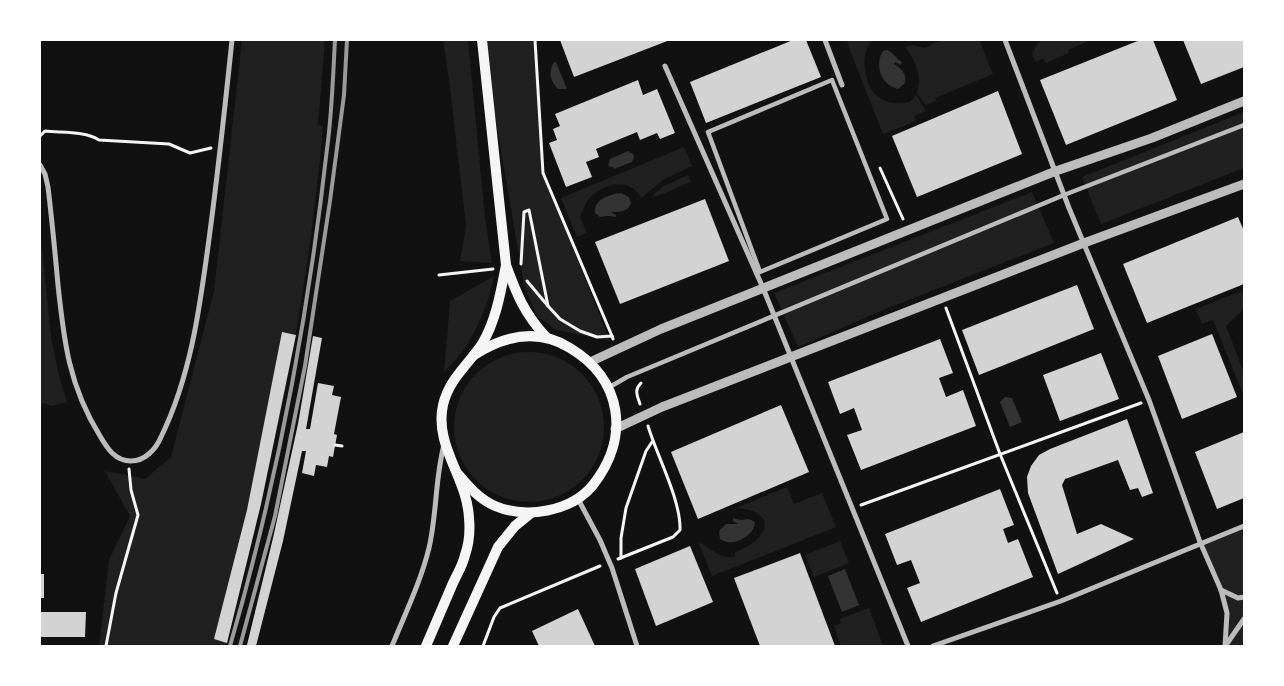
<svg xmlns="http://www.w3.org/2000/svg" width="1284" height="686" viewBox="0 0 1284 686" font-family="'DM Sans',sans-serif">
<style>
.green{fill:#202020}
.water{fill:#333}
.building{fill:#d3d3d3}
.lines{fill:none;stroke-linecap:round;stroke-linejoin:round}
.path{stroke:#f5f5f5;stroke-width:3}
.pedestrian{stroke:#bcbcbc;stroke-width:4.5}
.minor{stroke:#bcbcbc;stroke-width:5}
.tertiary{stroke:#bcbcbc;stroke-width:9}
.secondary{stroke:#f5f5f5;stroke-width:10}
.rail{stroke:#9a9a9a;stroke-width:4}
</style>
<rect width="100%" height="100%" fill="#111"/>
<!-- green -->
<g class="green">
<path d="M 242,40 L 325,40 L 318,125 L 323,126 C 317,195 308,264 296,332 C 278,438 252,542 226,646 L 99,646 L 109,560 L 130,516 L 105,471 L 145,479 L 171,457 L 214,291 Z"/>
<polygon points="443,40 468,40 485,218 492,263 460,261 466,226 449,79"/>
<polygon points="482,40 535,40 543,173 610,341 556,330 537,316 524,285"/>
<path d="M 846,40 L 873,40 C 859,51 864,84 876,95 C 886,104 897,104 910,102 L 916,95 L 926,111 L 914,116 L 916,121 L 883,134 Z"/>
<path d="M 942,40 L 979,40 L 993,74 L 935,98 L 936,101 L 926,105 L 917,93 C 923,77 915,60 905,47 L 912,45 L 925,48 Z"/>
<polygon points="1040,40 1086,40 1087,42 1068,50 1069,53 1046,63 1043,58 1035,62 1032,53"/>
<polygon points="1244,112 1244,168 1101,224 1082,177"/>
<path d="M 684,147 L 692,166 L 663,180 L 641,198 C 632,179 609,182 594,194 C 587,199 583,209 580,217 L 587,233 L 577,237 L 561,198 Z"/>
<polygon points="688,175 691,182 655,197 654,194 664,186"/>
<polygon points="1032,192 1054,243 888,308 798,347 774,293"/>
<polygon points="40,227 51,337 59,376 67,402 52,406 40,402"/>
<path d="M 494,276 C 489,303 478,329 462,352 C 457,359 450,365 444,372 L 450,301 Z"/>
<polygon points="1244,290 1244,309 1226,326 1244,373 1244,397 1213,320 1202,324 1196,309"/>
<circle cx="529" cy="427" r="75"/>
<path d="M 787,487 L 794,504 L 822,493 L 836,527 L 712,576 L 698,541 C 710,549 720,559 735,557 L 735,552 C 767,542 781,511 736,508 Z"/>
<polygon points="1244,526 1244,646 1224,646 1227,614 1223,593 1200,542"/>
<polygon points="840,541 849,563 814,577 805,555"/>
<polygon points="869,608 883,646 841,646 834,626 841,623 840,619"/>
</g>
<!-- water -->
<g class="water">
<path d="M 887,50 C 893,52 896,59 902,62 L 901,65 L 895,62 L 894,64 C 902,69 907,74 905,83 L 898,89 C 881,85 874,65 883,51 Z"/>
<path d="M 554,62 L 556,62 L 567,89 L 558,89 C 550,81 548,72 554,62 Z"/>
<polygon points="628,151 634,155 634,158 632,162 614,169 613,167 608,166 610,159"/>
<path d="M 621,193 L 629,197 L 631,203 C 628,212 620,212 612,212 L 612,213 L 616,215 L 616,217 L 608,216 L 600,217 L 595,213 C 593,200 610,194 621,193 Z"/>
<polygon points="1005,397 1012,398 1022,422 1010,427 1000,402"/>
<path d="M 733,518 L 741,520 L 749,519 L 755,522 L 754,528 C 747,539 732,547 720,539 L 719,531 L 726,524 L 738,524 L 733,521 Z"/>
<polygon points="845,569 859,605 842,612 828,576"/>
</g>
<!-- building -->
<g class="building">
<polygon points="560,40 670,40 574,77"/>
<polygon points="793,40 806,40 821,77 706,123 690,82"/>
<polygon points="1140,40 1153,40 1177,100 1066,145 1040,80"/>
<polygon points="1183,40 1244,40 1244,67 1201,84"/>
<polygon points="638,80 643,95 657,89 675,133 660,139 657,133 640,140 637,132 596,149 599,157 586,162 592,177 566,187 549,143 557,140 553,129 560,126 555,114"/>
<polygon points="998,91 1022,154 917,197 892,136"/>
<polygon points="705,199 729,261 620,304 595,242"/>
<polygon points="1238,217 1244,231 1244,284 1147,323 1123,264"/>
<polygon points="1077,285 1094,329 979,375 962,330"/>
<polygon points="282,332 296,335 261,504 227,643 214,639 247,510"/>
<polygon points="1212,334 1237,397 1182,419 1158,356"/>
<polygon points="313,336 322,338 306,429 310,429 318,383 334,386 332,395 341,397 334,434 337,435 333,457 329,456 327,467 316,465 314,476 302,473 306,451 302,451 283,541 256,646 252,646 247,645 273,538 298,424"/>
<polygon points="940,339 953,373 939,378 946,397 963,390 976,426 861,470 847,435 862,430 854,408 840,414 828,382"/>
<polygon points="1101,353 1119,399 1060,421 1043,375"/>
<polygon points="781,405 809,472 698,519 671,452"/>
<polygon points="1127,419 1153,493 1142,497 1138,488 1130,490 1118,460 1065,479 1062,485 1077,534 1101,524 1134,539 1058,574 1028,493 1027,477 1031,466 1039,455 1050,449"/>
<polygon points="1244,432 1244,498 1217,509 1195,452"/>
<polygon points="1000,489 1014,525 1003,529 1008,543 1018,539 1033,577 921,622 907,588 920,583 911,560 897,565 885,534"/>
<polygon points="690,546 713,602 656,626 635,569"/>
<polygon points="800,553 835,646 760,646 734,578"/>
<rect x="40" y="574" width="4" height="24"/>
<polygon points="578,609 595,646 539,646 532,631"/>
<polygon points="41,612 86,612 85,637 41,637"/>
</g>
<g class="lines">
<!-- path -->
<g class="path">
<polyline points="535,40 543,173 612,336"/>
<path d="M 40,136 L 45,131 C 61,133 85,131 99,140 L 169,144 L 190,153 L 211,148"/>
<polyline points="880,168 903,219"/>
<polyline points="521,264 524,212 529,210 548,306 560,319 580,331 597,337 612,336 613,339"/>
<polyline points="439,275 493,269"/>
<polyline points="527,281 548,306"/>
<polyline points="946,308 1000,454 1057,593"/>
<path d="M 640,404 C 637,395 634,390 641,383"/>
<polyline points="335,445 342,446"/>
<polyline points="861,505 1141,403"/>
<polyline points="621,558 621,538 626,508 646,451 652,442"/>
<path d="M 618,559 L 673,537 L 680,530 C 681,500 657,456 648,426"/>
<polyline points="106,646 116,593 138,515 131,490 129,469"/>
<polyline points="483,646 494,617 500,608 600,566"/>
</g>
<!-- pedestrian -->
<g class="pedestrian">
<polygon points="832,80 887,219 760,272 708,132"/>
<polyline points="608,388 627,377 1064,195 1244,125"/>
</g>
<!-- minor -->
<g class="minor">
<polyline points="825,40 842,85"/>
<polyline points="1005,40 1069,208 1149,400 1200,542 1221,590 1227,613 1225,646"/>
<polyline points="665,66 763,288 908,646"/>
<path d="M 40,165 L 45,174 L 48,187 C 52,220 55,252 58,285 C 64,342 69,386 100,436 C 107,448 115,461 131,461 C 145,461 156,449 161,437 C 191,376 200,306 209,239 C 218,173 225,107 232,40"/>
<polyline points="578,499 600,540 612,568 637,646"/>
<polyline points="1221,590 1238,598 1244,597"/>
<polyline points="1226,645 1244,619"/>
<path d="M 392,646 C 405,614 421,581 429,548 C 437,514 435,478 444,445"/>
<polyline points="933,646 1061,601 1244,526"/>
</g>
<!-- tertiary -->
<g class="tertiary">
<polyline points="590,362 661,329 1056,171 1152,138 1244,101"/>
<polyline points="615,429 662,407 1084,243 1244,184"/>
</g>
<!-- secondary -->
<g class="secondary">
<path d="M 482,40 L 506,265 C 517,295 524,313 546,337"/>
<path d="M 458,474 C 468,486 479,499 495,506 C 526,519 571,512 593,485 C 631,437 622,379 570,348 C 538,328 504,336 474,355"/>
<path d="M 426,646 C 435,625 444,604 453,583 C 457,574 463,565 465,555 C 469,544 470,529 469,518 C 467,477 434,446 443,405 C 449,379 468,365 482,344 C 496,321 501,291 506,265"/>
<polyline points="453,646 498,547 515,526 531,513"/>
</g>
<!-- rail -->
<g class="rail">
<path d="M 230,646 C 277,484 308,317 327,149 C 332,113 333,76 335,40"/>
<polyline points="240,646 275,516 305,366 330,201 344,95 347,40"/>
</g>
</g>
<!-- border -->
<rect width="1284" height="686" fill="none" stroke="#ffffff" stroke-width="82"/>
</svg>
